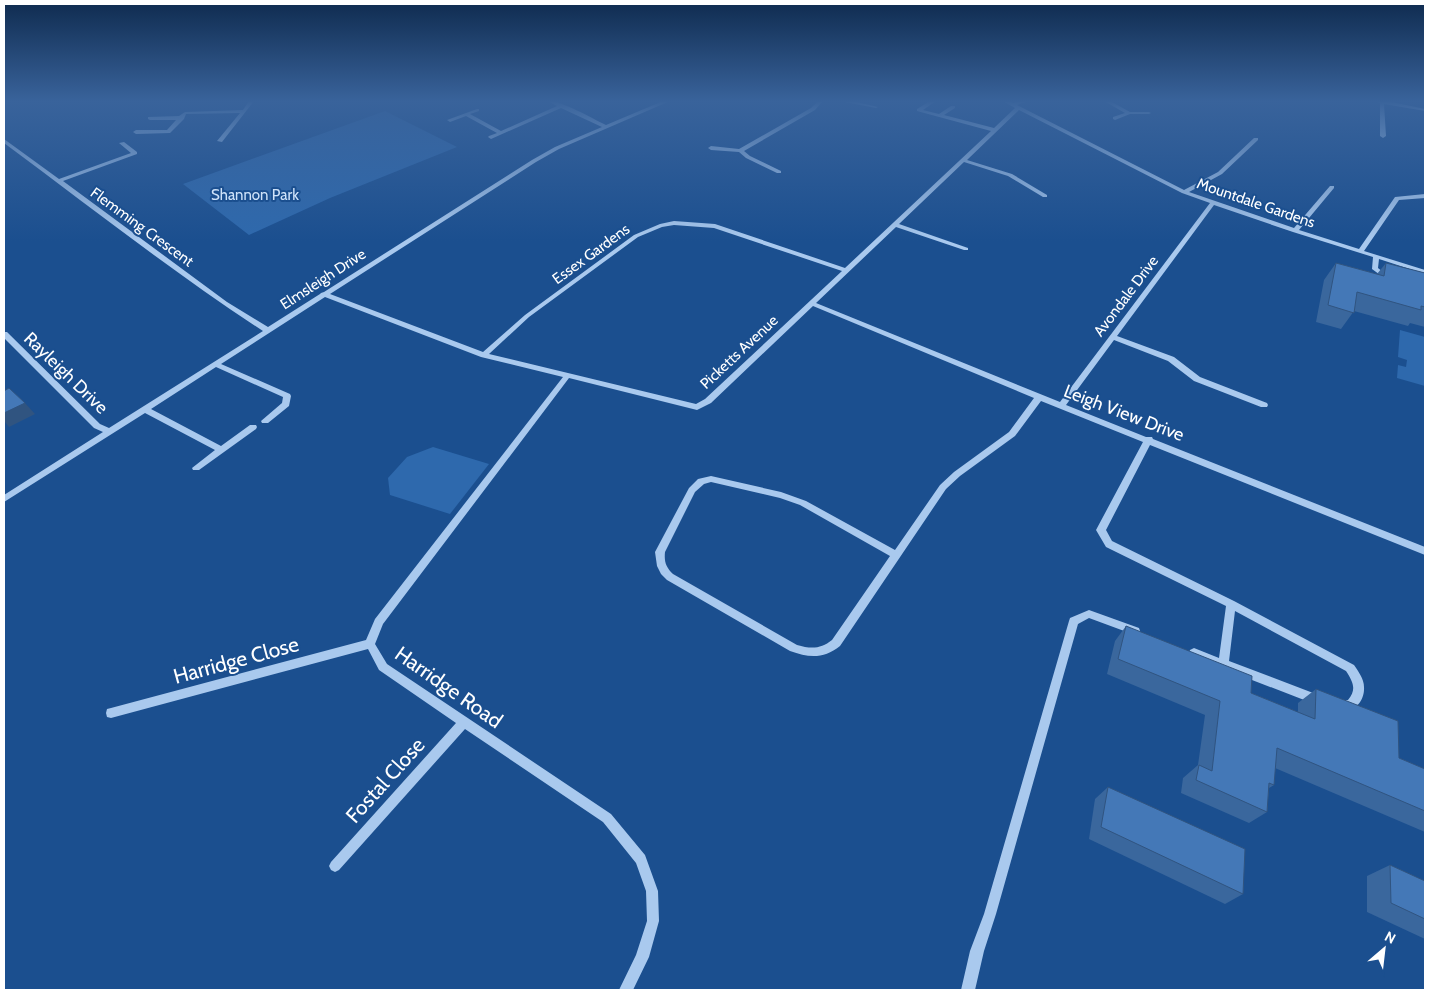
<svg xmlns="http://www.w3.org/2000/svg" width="1429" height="994" viewBox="0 0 1429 994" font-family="Cabin,sans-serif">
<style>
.green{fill:#2e69ad}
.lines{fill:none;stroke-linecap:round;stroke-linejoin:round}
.minor{fill:#a9c9ee;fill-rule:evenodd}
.wall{fill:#3a679d}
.shaded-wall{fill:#305480}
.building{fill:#4478b7;stroke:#305480}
.labels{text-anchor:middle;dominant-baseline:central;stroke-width:4;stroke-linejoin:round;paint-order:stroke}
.far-park-label{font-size:15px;fill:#cfe3fa;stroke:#1b4f8f}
.far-street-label{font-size:15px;fill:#fff;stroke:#1b4f8f}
.street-label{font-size:18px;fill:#fff;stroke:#1b4f8f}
.near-street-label{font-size:21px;fill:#fff;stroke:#1b4f8f}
</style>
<rect width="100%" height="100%" fill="#1b4f8f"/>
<!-- green -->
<g class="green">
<polygon points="385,111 457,147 330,198 249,235 183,184"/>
<polygon points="1400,330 1425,337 1425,386 1397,378 1398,365 1406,367 1407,360 1398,357"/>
<polygon points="433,447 489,464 450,514 390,495 388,478 407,457"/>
</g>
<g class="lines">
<!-- minor -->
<g class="minor">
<polygon points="249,101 254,101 222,142 217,141 240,113 186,114 184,119 170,133 136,134 133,132 136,130 167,130 176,120 150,120 148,119 148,117 179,116 185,112 243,110"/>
<path d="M 548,101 C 563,101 591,118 606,125 L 663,101 L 670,101 L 559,149 L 536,162 L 330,294 L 483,352 L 525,315 L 634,235 L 660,224 L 674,221 L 715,224 L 845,268 L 991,131 L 917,111 L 917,109 L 930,101 L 936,101 L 923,110 L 939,114 L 951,106 L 955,106 L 955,108 L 944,115 L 994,128 L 1015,108 L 1003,101 L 1010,101 L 1013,103 L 1020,101 L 1028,101 L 1017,105 L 1184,190 L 1218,172 L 1254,138 L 1258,138 L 1258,140 L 1222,174 L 1189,192 L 1294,228 L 1330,186 L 1334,186 L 1334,188 L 1299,230 L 1359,249 L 1395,197 L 1425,194 L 1425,198 L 1399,200 L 1364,251 L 1425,270 L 1425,274 L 1379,259 L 1378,268 L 1389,277 L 1390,278 L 1387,280 L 1372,269 L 1373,257 L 1293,232 L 1214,205 L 1117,336 L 1174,357 L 1200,377 L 1267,403 L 1268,405 L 1267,407 L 1261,407 L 1194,381 L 1168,361 L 1114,340 L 1066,405 L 1146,437 L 1152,437 L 1153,439 L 1425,547 L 1425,555 L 1150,445 L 1106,530 L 1112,541 L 1234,601 L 1354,665 C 1358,671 1364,679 1364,687 C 1365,702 1353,714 1338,709 L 1337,705 L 1338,701 L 1348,700 C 1357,689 1353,682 1346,671 L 1235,611 L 1229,661 L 1321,696 L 1322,700 L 1321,704 L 1317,705 L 1190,656 L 1189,653 L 1190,650 L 1194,648 L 1219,658 L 1226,606 L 1106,547 L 1096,530 L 1143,442 L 1041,401 L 1015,436 L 960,476 L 946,489 L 840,646 C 824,659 809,658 790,651 L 667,580 L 661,574 L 657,566 L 655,552 L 689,488 L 698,479 L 711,476 L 781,492 L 806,501 L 895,550 L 940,485 L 954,472 L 1009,432 L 1034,398 L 813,306 L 711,403 L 697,410 L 569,378 L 383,624 L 375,644 L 387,664 L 611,814 L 645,855 L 658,891 L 659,921 L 649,957 L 633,990 L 619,990 L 636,955 L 647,921 L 646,891 L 636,863 L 603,822 L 465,729 L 339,870 L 335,872 L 331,870 L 329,866 L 331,862 L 456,723 L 379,670 L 368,649 L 111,718 L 107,717 L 106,713 L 107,709 L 111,708 L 366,640 L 375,619 L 563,377 L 481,357 L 325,297 L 221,364 L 290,394 L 291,396 L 289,406 L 268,423 L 262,423 L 261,421 L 282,403 L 283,397 L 216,367 L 151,409 L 221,446 L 250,425 L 256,425 L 257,427 L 256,429 L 199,470 L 193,470 L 192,468 L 215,450 L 145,413 L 4,502 L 4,495 L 103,432 L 94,428 L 4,338 L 4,332 L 7,332 L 100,424 L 109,428 L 263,331 C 174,273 89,206 4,143 L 4,139 L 59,179 L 131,153 L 119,143 L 124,142 L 137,152 L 137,154 L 63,181 L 227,302 L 268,327 L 320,294 L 321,293 L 324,292 L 532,160 L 555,147 L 602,127 L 561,108 L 491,139 L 488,137 L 489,136 L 497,133 L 466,116 L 450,122 L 447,120 L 477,109 L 479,109 L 479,111 L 470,114 L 501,131 L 557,106 ZM 1019,110 L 1182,193 L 1210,203 L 1060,402 L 816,303 L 896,227 L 964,250 L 968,250 L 968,248 L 899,224 L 964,162 L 1008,176 L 1043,197 L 1047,197 L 1047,195 L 1012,174 L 967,160 ZM 674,225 L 714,228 L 842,271 L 705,399 L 696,404 L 489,354 L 529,317 L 638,237 L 662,227 ZM 711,482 L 780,498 L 800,505 L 890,556 L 832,640 C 821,649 811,649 797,645 L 673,574 C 666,567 664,562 665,552 L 695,492 L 704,484 Z"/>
<polygon points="818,101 823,101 815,110 744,151 750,156 781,171 781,173 777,173 746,158 739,152 711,150 708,148 711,146 739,149 811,108"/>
<polygon points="840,101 852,101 878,107 876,108"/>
<polygon points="1104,101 1110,101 1130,112 1149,112 1151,113 1149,114 1130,114 1115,120 1113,119 1113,117 1125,113"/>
<polygon points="1375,101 1387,101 1425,109 1425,111 1384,104 1386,136 1383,138 1380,136 1380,103"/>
<polygon points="1089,610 1139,628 1140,631 1139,634 1135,635 1089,618 1078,624 996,914 984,951 975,990 961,990 970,951 984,914 1069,621 1070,618"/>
</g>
</g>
<!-- wall -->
<g class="wall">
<polygon points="1336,263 1377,274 1386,263 1425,273 1425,327 1410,323 1408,326 1354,311 1341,329 1316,322 1324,280"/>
<polygon points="1126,626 1251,693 1298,712 1298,703 1316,689 1399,758 1425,769 1425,832 1275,768 1274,785 1269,788 1267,812 1249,823 1181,793 1183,778 1198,765 1205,715 1107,674 1115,641"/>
<polygon points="1108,787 1243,894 1225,904 1089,839 1095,799"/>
<polygon points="1390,865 1425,881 1425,939 1367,912 1367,876"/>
</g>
<!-- shaded-wall -->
<polygon class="shaded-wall" points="25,403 35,414 9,427 4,421 4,413"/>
<!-- building -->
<g class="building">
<polygon points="1336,263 1384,276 1386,263 1425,273 1425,307 1421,306 1421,310 1357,292 1354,313 1328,305"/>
<polygon points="9,388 25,403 4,413 4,391"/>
<polygon points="1126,626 1252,676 1251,693 1315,719 1316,689 1398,721 1399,758 1425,769 1425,811 1277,748 1274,785 1269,783 1267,812 1196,780 1199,765 1212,771 1220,701 1118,659"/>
<polygon points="1108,787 1245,849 1243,894 1101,827"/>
<polygon points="1390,865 1425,881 1425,919 1391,903"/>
</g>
<!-- sky -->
<linearGradient id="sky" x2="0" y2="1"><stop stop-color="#0f2b4f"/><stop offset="0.42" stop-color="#39639b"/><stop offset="1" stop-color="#39639b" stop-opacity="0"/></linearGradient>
<rect width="1429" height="241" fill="url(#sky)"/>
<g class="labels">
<!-- far-park labels -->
<g class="far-park-label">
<text x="255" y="195">Shannon Park</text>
</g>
<!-- far-street labels -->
<g class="far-street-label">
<text transform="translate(1256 203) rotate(19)">Mountdale Gardens</text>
<text transform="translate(142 227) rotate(36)">Flemming Crescent</text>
<text transform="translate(591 254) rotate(-36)">Essex Gardens</text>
<text transform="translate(323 279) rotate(-33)">Elmsleigh Drive</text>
<text transform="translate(1126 296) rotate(-53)">Avondale Drive</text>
<text transform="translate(739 352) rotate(-43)">Picketts Avenue</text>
</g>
<!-- street labels -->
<g class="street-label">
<text transform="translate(66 373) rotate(44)">Rayleigh Drive</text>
<text transform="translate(1124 413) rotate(21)">Leigh View Drive</text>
</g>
<!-- near-street labels -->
<g class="near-street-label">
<text transform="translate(236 660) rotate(-15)">Harridge Close</text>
<text transform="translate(449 687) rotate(35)">Harridge Road</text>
<text transform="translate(385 780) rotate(-48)">Fostal Close</text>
</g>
</g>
<!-- border -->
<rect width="1429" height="994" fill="none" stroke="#ffffff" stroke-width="10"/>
<!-- north arrow -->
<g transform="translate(1384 949) rotate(28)" stroke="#1b4f8f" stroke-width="4" paint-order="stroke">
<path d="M0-4L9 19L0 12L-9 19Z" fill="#ffffff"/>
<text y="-8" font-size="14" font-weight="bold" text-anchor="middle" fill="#ffffff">N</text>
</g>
</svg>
